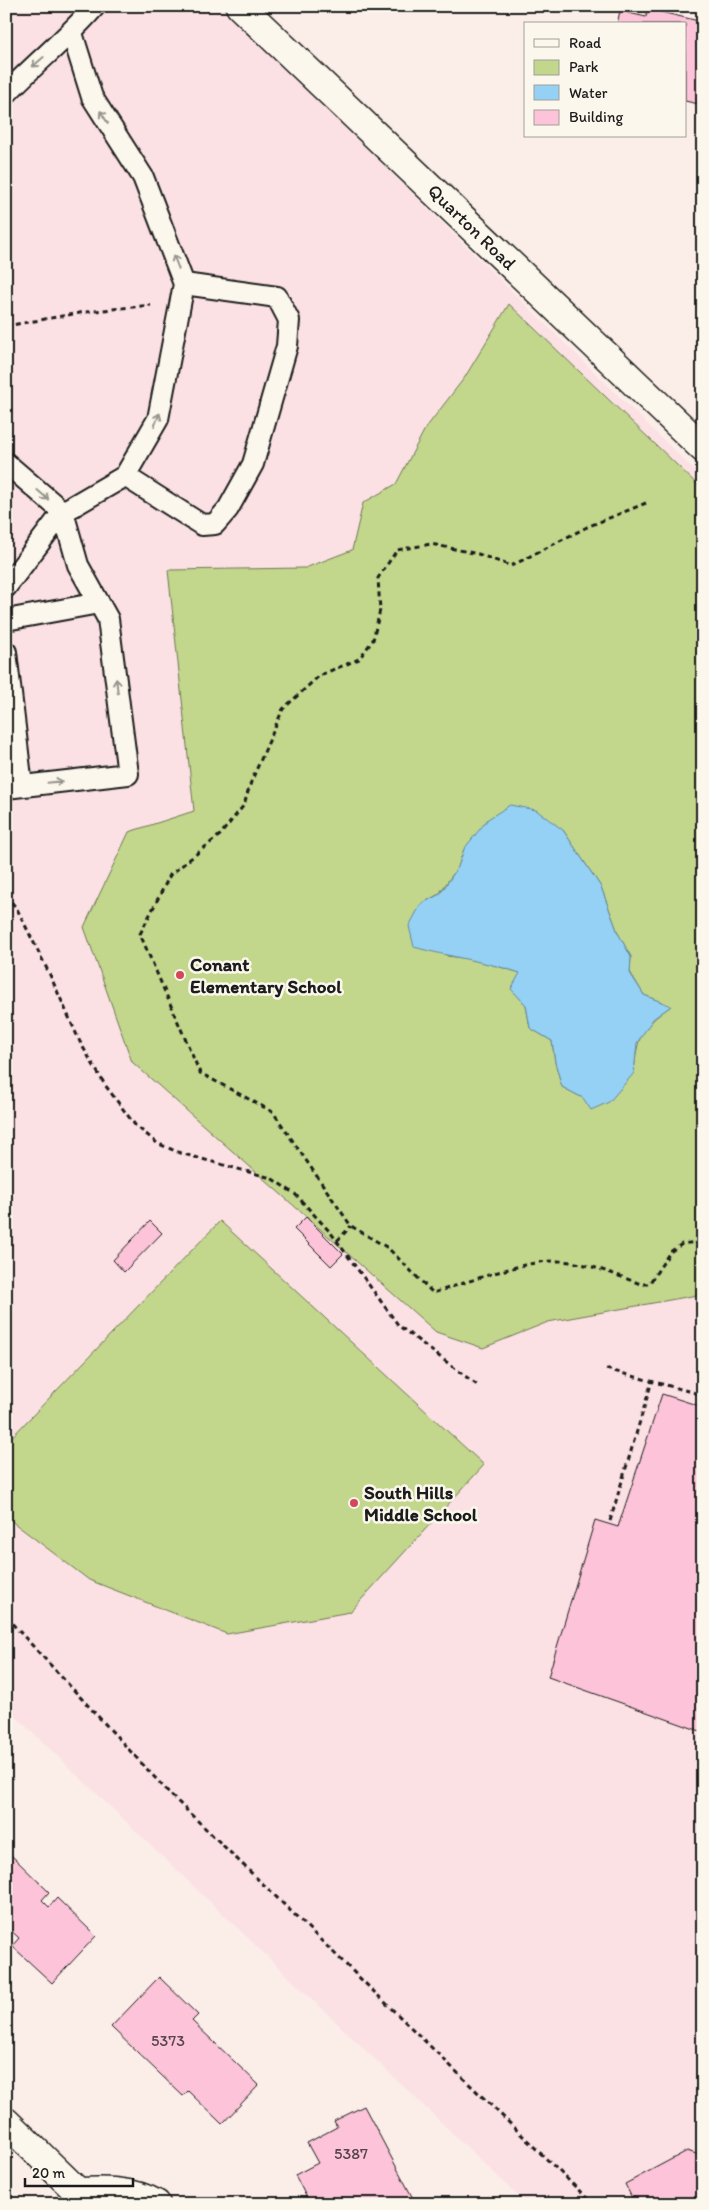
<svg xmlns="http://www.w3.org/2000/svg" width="709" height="2210" viewBox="0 0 709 2210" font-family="Itim,sans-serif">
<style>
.built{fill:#fbe0e4}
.green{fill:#c2d68c;stroke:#6f7954;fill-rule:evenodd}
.water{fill:#94d1f4;stroke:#64899e}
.building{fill:#fcc3d9;stroke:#1c1c1c}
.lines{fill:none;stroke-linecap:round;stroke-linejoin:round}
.service-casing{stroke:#1c1c1c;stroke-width:24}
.minor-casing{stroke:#1c1c1c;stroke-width:31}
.tertiary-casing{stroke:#1c1c1c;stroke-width:31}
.path{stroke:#1c1c1c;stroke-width:3;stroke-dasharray:5 4;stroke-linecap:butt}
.service{stroke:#fbf7ec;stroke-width:20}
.minor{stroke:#fbf7ec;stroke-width:28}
.tertiary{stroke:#fbf7ec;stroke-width:28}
.oneway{stroke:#97948e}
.poi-dot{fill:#d1495b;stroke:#fbf7ec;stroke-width:2}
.labels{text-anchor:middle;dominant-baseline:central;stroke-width:5;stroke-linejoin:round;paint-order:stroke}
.number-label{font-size:16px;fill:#54464b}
.street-label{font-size:19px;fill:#1c1c1c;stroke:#fbf7ec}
.poi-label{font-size:19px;font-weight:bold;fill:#1c1c1c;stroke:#fbf7ec;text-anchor:start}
</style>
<rect width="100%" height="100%" fill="#fbede8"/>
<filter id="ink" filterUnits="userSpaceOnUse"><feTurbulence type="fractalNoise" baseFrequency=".02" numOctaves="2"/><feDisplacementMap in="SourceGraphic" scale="10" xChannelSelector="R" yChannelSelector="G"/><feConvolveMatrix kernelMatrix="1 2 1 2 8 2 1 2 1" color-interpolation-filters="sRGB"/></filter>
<g filter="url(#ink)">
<!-- built -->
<polygon class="built" points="6,6 221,6 703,479 703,2204 527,2204 6,1707"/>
<!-- green -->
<g class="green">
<path d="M 509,304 L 703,490 L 703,1294 L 548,1322 L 483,1348 L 436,1332 L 132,1062 L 84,927 L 129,832 L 194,811 L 168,570 L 305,568 L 352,550 L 363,503 L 396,484 L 425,429 L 465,377 ZM 563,830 L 601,887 L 618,933 L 631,957 L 630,972 L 644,995 L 671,1006 C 640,1028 637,1037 634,1073 L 583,1098 L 562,1087 L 555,1062 L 552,1041 L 530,1028 L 526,1005 L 512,989 L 521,973 L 472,959 L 447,956 L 421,904 L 439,894 L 458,867 L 464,849 Z"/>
<polygon points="220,1221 484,1465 350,1612 227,1634 89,1580 6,1517 6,1443"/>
</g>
<!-- water -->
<path class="water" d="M 510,805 L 536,810 L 563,830 L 601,887 L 618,933 L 631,957 L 630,973 L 644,995 L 671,1006 L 653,1019 L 637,1043 L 634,1073 L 609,1102 L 591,1110 L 583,1098 L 562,1087 L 555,1062 L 552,1041 L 530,1028 L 526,1005 L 511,989 L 520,973 C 485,961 449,957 414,947 L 409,926 L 421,904 L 440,894 L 458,867 L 464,849 L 488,819 Z"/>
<!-- building -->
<g class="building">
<polygon points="648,9 703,22 703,105 685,101 685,24 617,24 620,11 646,17"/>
<polygon points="306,1217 343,1254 331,1266 294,1229"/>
<polygon points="150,1221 162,1233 124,1272 113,1260"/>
<polygon points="662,1394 703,1407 703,1732 548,1677 595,1520 618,1527"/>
<polygon points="10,1854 49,1892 42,1900 49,1907 57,1898 96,1936 52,1983 12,1946 19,1938 7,1927 9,1926 6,1923 6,1858"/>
<polygon points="159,1977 198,2015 192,2021 259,2085 222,2124 188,2091 183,2096 111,2027"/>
<polygon points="364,2106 416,2204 362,2204 361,2200 354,2204 310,2204 295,2175 318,2163 307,2143 337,2127 334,2121"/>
<polygon points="687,2151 703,2156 703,2204 635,2204 625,2184"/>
</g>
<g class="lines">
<defs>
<g id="service">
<path d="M 6,94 C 35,63 68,38 95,6"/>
<polyline points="6,463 63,512 125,476 158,419 184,284 143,177 92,97 72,33"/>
<polyline points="125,476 202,525 215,524 228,509 253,464 287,346 289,320 277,297 184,284"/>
<polyline points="6,587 63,512"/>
<polyline points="6,620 99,603"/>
<polyline points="6,652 22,786"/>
<polyline points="6,788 128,774 108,619 78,565 63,512"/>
</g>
<g id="minor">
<polyline points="6,2122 78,2192 79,2204"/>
<path d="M 78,2192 C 104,2191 132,2190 156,2204"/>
</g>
<polyline id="tertiary" points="240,6 703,448"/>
</defs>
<!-- service casing -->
<use href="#service" class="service-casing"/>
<!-- minor casing -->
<use href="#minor" class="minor-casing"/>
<!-- tertiary casing -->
<use href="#tertiary" class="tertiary-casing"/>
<!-- path -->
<g class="path">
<polyline points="6,326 85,312 151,305"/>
<path d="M 646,503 L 587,527 L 511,566 L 478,554 L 431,544 L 397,550 L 378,578 L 380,610 L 373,640 L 359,659 L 320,675 L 283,709 L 251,782 L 244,805 L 220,835 L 170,875 L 140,934 L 200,1073 L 273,1112 L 351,1226 L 388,1248 L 433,1293 C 466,1283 527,1259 559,1261 C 587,1262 615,1275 641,1284 L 649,1284 L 670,1252 L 682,1244 L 703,1241"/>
<polyline points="6,895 17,909 50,975 80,1042 105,1085 135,1125 157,1143 180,1153 271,1178 295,1194 331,1233 399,1326 477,1385"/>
<polyline points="337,1241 351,1226"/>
<polyline points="606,1369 703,1395"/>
<polyline points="610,1521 652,1381"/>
<polyline points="6,1617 171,1795 593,2204"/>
</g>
<!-- service -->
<use href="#service" class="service"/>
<!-- minor -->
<use href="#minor" class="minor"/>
<!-- tertiary -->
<use href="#tertiary" class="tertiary"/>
</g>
<!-- one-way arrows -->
<defs><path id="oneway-shaft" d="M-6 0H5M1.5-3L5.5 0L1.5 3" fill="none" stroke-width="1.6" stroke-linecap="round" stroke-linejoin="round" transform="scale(1.25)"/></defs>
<g class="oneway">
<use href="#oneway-shaft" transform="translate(38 62) rotate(139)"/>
<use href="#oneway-shaft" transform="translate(104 117) rotate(-122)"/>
<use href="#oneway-shaft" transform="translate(176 262) rotate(-111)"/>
<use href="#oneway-shaft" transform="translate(157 420) rotate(-68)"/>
<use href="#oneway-shaft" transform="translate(43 495) rotate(41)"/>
<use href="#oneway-shaft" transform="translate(117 686) rotate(-97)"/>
<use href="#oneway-shaft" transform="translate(55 782) rotate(-6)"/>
</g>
</g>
<!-- markers -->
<g class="poi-dot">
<circle cx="180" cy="975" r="5"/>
<circle cx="354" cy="1503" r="5"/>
</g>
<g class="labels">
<!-- number labels -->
<g class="number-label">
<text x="168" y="2040">5373</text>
<text x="351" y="2153">5387</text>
</g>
<!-- street labels -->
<g class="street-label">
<text transform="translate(472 227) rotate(44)">Quarton Road</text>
</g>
<!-- poi labels -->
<g class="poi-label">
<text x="190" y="964">Conant<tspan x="190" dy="22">Elementary School</tspan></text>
<text x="364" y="1492">South Hills<tspan x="364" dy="22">Middle School</tspan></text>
</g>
</g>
<!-- margin -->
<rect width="709" height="2210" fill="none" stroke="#fbf7ec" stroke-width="25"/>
<rect x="12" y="12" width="684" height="2185" fill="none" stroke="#1c1c1c" stroke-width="2" filter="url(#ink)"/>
<!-- legend -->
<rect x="524" y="22" width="162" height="115" fill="#fbf7ec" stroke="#a29f99"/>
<rect x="534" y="39" width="25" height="8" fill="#fbf7ec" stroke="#a29f99"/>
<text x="569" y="48" font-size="15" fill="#1c1c1c">Road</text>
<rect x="534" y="60" width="25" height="15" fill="#c2d68c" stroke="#a29f99"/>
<text x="569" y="72" font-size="15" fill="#1c1c1c">Park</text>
<rect x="534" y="85" width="25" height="15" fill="#94d1f4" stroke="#a29f99"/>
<text x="569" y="98" font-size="15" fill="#1c1c1c">Water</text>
<rect x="534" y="110" width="25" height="15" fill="#fcc3d9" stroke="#a29f99"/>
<text x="569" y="122" font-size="15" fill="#1c1c1c">Building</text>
<!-- scale -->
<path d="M25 2178v8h108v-8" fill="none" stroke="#1c1c1c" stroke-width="2.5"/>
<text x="32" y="2178" font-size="15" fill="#1c1c1c" stroke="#fbf7ec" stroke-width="4" paint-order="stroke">20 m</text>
</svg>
